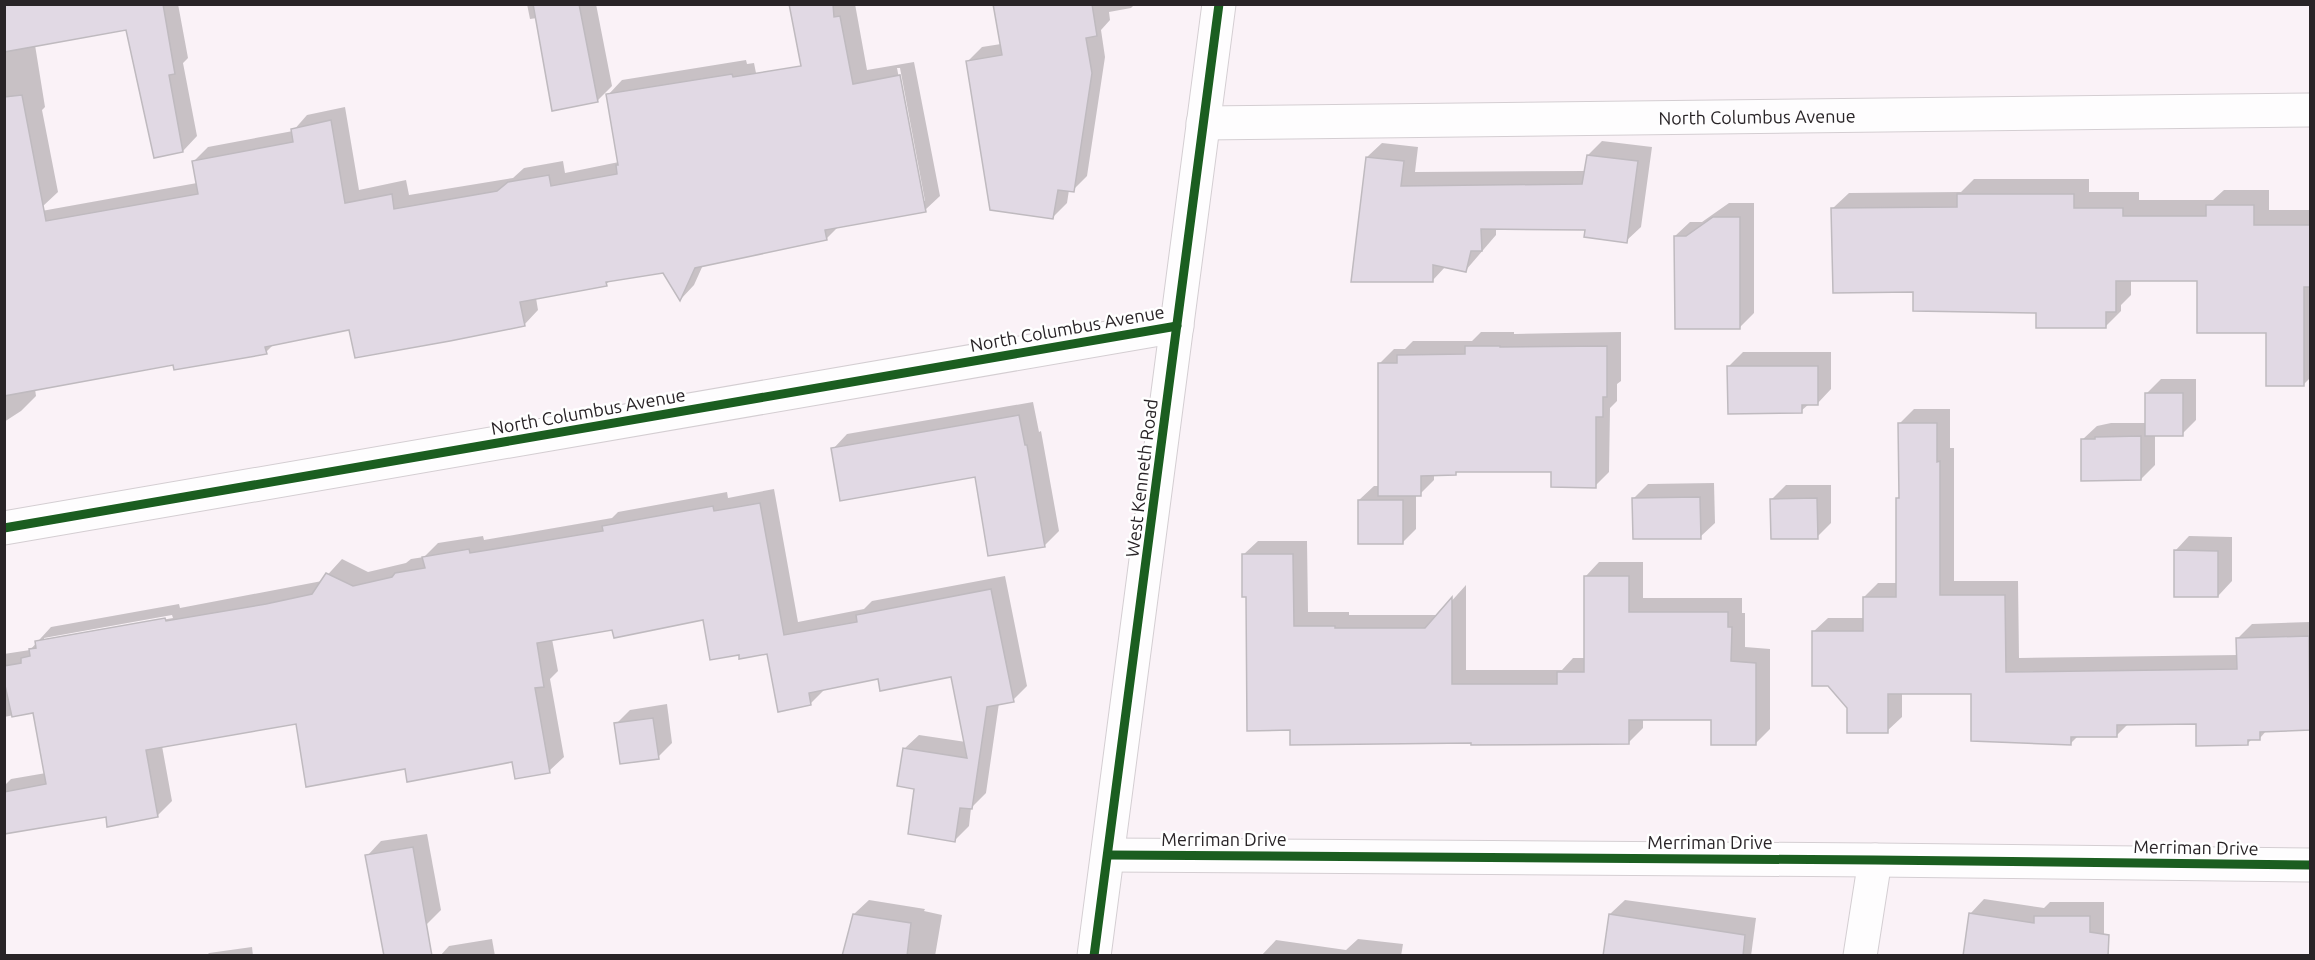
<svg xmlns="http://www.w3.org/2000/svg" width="2315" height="960" viewBox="0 0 2315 960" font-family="Ubuntu,sans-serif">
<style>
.shadow{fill:#0003;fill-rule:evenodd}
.building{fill:#e1d9e4;stroke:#bfbabf;stroke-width:1.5}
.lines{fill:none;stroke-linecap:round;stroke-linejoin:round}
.minor-casing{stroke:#d4ced2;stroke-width:35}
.tertiary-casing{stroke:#d4ced2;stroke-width:35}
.minor{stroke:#fefdfe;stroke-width:33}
.tertiary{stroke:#fefdfe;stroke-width:33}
.cycleway-casing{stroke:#fff;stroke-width:13}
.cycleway{stroke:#1b5e20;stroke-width:9}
.labels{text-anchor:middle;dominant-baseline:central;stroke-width:5;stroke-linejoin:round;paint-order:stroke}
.street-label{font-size:18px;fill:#292427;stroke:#fff}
</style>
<rect width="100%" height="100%" fill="#faf2f7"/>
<!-- shadow -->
<g class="shadow">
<polygon points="4,4 178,4 188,58 183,63 197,136 183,151 127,29 35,45 45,107 42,110 58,192 43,206 4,214"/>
<polygon points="527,4 596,4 612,86 597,101 537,18 530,19"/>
<path d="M 795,4 L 855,4 L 867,70 L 914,62 L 940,196 L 925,210 L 839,226 L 826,239 L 703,265 L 694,285 L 681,299 L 664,272 L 611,280 L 606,284 L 536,298 L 538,310 L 524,325 L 350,328 L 275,343 L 266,352 L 174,364 L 35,389 L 36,396 L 21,411 L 4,422 L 4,291 L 36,212 L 197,183 L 194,161 L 208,147 L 293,131 L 307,115 L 345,107 L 359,190 L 406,180 L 409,195 L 513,178 L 524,168 L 563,161 L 565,173 L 619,162 L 608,95 L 622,80 L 746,60 L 747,64 L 754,63 L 775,168 L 823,159 ZM 897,68 L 900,68 L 925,201 L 922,201 Z"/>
<polygon points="995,4 1135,4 1131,8 1109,12 1110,20 1101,30 1105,57 1087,176 1073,190 1069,190 1067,203 1053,217 968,61 982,47 1001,44"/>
<polygon points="1602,141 1652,147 1641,227 1626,241 1587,228 1496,227 1496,235 1466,270 1446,266 1433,280 1367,157 1382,143 1418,147 1415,172 1586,171 1588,155"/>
<polygon points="1974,179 2089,179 2089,192 2139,192 2139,200 2213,200 2224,190 2269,190 2269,210 2310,210 2310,378 2304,384 2267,332 2198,279 2131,279 2131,295 2121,305 2121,311 2105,327 2037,311 1914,291 1833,208 1849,193 1961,192"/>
<polygon points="1729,203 1754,203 1754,313 1739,328 1675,236 1690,222 1702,222"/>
<polygon points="1481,332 1514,332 1514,334 1621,332 1621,381 1617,384 1617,401 1610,408 1609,472 1595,486 1552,471 1458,471 1456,473 1434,474 1434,480 1420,494 1416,494 1416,529 1402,543 1359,500 1374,486 1379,486 1379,364 1394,349 1405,349 1413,341 1472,341"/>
<polygon points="1743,352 1831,352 1831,389 1817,404 1809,404 1801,411 1728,367"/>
<polygon points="2161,379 2196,379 2196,420 2182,434 2155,434 2155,465 2141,479 2082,440 2097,426 2111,423 2147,423 2147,393"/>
<polygon points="1033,402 1039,432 1041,431 1059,531 1044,546 976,476 833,449 847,434"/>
<polygon points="1914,409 1950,409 1950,448 1954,448 1954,581 2018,581 2019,658 2238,655 2238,638 2252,624 2310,622 2310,729 2267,730 2260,738 2252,739 2248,743 2197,723 2128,724 2117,735 2078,736 2071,743 1972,693 1902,693 1902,717 1887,731 1848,708 1813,632 1828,618 1864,618 1864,597 1878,583 1898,583 1898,498 1901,495 1900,423"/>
<polygon points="1714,483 1715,523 1700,537 1634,498 1648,484"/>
<polygon points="1786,485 1831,485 1831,523 1817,537 1771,500"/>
<path d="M 774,489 L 798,622 L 864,609 L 872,601 L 1005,576 L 1027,686 L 1013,700 L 999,703 L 986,793 L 971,808 L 969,826 L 954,841 L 916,788 L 904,749 L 919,735 L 966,742 L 953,675 L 879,678 L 825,689 L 810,704 L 768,652 L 740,653 L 704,618 L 614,628 L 552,639 L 558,671 L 550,679 L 564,757 L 549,771 L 513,760 L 406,768 L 297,723 L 162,746 L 172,801 L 158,815 L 107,815 L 4,832 L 4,786 L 11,779 L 46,773 L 35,711 L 4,717 L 4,654 L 30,650 L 51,627 L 179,604 L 180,608 L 322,581 L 342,559 L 368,572 L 406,563 L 411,559 L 424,557 L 438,543 L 483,536 L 484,540 L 612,518 L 618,512 L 727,492 L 728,498 ZM 172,615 L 173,618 L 44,641 L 44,638 Z"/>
<polygon points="2189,536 2232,537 2232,581 2218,596 2175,551"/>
<polygon points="1258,541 1307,541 1308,612 1349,612 1349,615 1439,615 1466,585 1466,670 1562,670 1573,658 1585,658 1585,577 1599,562 1643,562 1643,598 1742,598 1742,613 1745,613 1745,647 1770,649 1770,729 1756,743 1712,718 1643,718 1643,728 1629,742 1291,729 1248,596 1243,555"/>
<polygon points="667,704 672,743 658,757 616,724 630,710"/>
<polygon points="427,834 441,910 426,925 367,856 381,841"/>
<polygon points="1984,899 2044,908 2050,902 2104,902 2104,945 1970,914"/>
<polygon points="869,900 925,909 924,911 942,915 935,956 843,956 854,914"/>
<polygon points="1625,900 1756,918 1751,956 1604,956 1610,914"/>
<polygon points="492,939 495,956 440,956 449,946"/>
<polygon points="1358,939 1403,944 1401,956 1261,956 1276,940 1346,950"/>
<polygon points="252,947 253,956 206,956 209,953"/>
</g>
<!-- building -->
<g class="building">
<polygon points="4,4 163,4 175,74 169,75 183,152 154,158 126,30 4,52"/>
<polygon points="533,4 579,4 598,102 552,111"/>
<polygon points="789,4 833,4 834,17 840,16 853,84 900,75 926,212 825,230 827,240 695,268 680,301 663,273 606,282 607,286 520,302 525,326 450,341 355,358 349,330 265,347 267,354 174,370 173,365 4,396 4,97 22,95 46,221 198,194 192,161 293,142 291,129 331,120 345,203 392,194 394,209 497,191 508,182 549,175 551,186 617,174 616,165 618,165 606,94 732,74 733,77 801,66"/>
<polygon points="993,4 1092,4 1097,36 1086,38 1092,73 1074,192 1058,190 1053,219 990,210 966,61 1002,55"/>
<polygon points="1587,155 1638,161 1627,243 1584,237 1585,230 1481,229 1482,251 1471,251 1466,272 1433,265 1433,282 1351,282 1366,157 1404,161 1401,186 1582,184"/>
<polygon points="1957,194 2074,194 2074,208 2123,208 2123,216 2206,216 2206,205 2254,205 2254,225 2310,225 2310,287 2304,287 2304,386 2266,386 2266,333 2197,333 2197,281 2116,281 2116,312 2106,312 2106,328 2036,328 2036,313 1913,311 1913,292 1833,293 1831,208 1957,207"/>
<polygon points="1713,217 1740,217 1740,329 1675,329 1674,236 1686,236"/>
<polygon points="1465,346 1500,346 1500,347 1607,346 1607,397 1603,397 1603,417 1596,417 1596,488 1551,487 1551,472 1456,472 1456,475 1421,476 1421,496 1378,496 1378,363 1397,363 1397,355 1465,354"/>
<polygon points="1727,366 1818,366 1818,405 1802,405 1802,413 1728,414"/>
<rect x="2145" y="393" width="38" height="43"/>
<polygon points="1019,415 1025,445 1027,445 1045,547 988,556 975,477 840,501 831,448"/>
<polygon points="1898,423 1937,423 1937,462 1940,461 1940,595 2005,595 2006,672 2237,669 2236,638 2309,636 2310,730 2260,732 2260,740 2248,740 2248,745 2196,746 2196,724 2117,725 2117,737 2071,737 2071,745 1971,741 1971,694 1888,694 1888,733 1847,733 1847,708 1828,686 1812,686 1812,631 1863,631 1863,597 1896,597 1896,498 1899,498"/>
<polygon points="2141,436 2141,480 2081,481 2081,439 2095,439 2095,437"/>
<polygon points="1700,497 1701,539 1633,539 1632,498"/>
<polygon points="1817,498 1818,539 1771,539 1770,499"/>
<rect x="1358" y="500" width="45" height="44"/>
<polygon points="760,503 784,635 857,622 856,615 991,589 1014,702 987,707 972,809 960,808 955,842 908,834 914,789 897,786 903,748 967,758 951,677 880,691 878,679 809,693 811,705 778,712 767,654 739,659 739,655 710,660 703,620 614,638 612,630 537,643 544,687 535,688 550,773 515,779 512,762 407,782 405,769 306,787 296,724 146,750 158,817 107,827 106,817 4,834 4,792 46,784 33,713 12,717 4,681 4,666 21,663 21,658 30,656 29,649 36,648 35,641 165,618 166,621 266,604 312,594 326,573 353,586 392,577 395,573 425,568 422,557 469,549 470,553 603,531 602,526 713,506 714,511"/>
<polygon points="2174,550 2218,551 2218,597 2174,597"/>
<polygon points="1242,554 1293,554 1294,626 1335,626 1335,628 1425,628 1452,597 1452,684 1557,684 1557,672 1584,672 1584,576 1629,576 1629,612 1728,612 1728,627 1732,627 1731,661 1756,663 1756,745 1711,745 1711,720 1629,720 1629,744 1471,745 1471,743 1290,745 1290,730 1247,731 1246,597 1242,597"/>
<polygon points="653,718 659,759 620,764 614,723"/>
<polygon points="413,847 432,956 384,956 365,855"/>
<polygon points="1969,913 2034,923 2034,916 2090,916 2090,932 2109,935 2108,956 1963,956"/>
<polygon points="853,914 911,923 907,956 842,956"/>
<polygon points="1609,914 1745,935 1743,956 1603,956"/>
</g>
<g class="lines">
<defs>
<g id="minor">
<path id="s1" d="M 1203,123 L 2310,110"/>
<polyline points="4,528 1177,326"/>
<polyline points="1109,855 1875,860 2310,865"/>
<polyline points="1860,956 1875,860"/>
</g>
<polyline id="tertiary" points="1094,956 1219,4"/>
</defs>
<!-- minor casing -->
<use href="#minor" class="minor-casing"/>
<!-- tertiary casing -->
<use href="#tertiary" class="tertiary-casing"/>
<!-- minor -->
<use href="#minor" class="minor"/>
<!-- tertiary -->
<use href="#tertiary" class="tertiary"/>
<defs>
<g id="cycleway">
<polyline points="4,528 1177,326"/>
<polyline points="1109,855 1875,860 2310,865"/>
<polyline points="1094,956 1219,4"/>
</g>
</defs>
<!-- cycleway casing -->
<use href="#cycleway" class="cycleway-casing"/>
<!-- cycleway -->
<use href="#cycleway" class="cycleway"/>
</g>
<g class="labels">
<!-- street labels -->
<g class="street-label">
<text stroke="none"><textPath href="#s1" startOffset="554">North Columbus Avenue</textPath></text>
<text transform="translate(1067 328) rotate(-10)">North Columbus Avenue</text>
<text transform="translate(588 411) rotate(-10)">North Columbus Avenue</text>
<text transform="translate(1141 478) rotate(-83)">West Kenneth Road</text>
<text x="1224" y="839">Merriman Drive</text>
<text x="1710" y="842">Merriman Drive</text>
<text transform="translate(2196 847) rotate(1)">Merriman Drive</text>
</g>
</g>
<!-- border -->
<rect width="2315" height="960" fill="none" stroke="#292427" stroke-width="12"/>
</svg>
